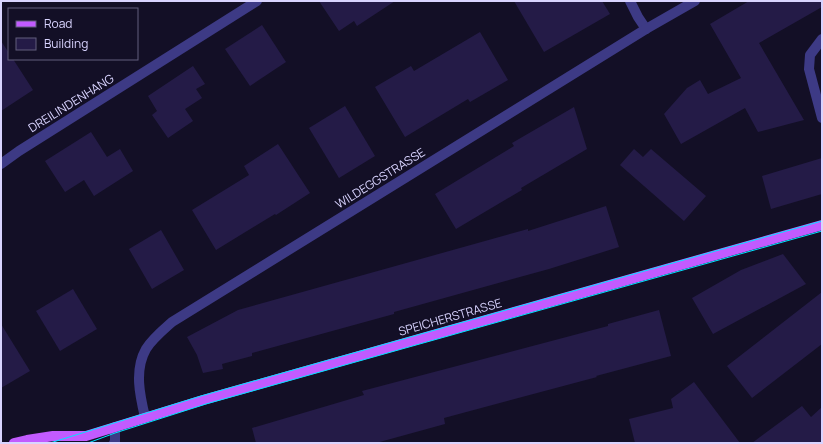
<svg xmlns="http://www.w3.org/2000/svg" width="823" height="444" viewBox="0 0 823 444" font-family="Manrope,sans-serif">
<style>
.building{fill:#241b47}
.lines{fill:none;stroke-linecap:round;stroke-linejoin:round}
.minor{stroke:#3d3a85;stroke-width:10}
.major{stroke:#c25bff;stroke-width:10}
.tram{stroke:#00e5ff;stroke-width:1}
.labels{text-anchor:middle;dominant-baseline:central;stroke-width:3;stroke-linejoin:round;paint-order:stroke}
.street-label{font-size:12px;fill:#d9d4ff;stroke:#130f26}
</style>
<rect width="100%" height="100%" fill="#130f26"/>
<!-- building -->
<g class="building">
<polygon points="319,1 395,1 357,26 354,21 339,31"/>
<polygon points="514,1 602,1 610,14 544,52"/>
<polygon points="749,1 822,1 822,7 759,43 804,120 758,132 745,108 681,144 664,114 687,88 700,80 708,94 741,78 710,24"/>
<polygon points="262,25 286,62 250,86 225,49"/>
<polygon points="480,32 508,80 470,102 468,99 405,137 375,87 411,66 414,71"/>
<polygon points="1,41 9,53 9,59 13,59 33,90 1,111"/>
<polygon points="193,66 205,84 196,89 202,98 185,109 193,121 168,138 152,115 157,111 148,96"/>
<polygon points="345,106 375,156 339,178 309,128"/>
<polygon points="574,107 587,149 521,188 522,190 456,229 435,194 514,146 512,143"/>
<polygon points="91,132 107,157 120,149 133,171 94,196 84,180 65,192 45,161"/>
<polygon points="278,144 310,193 276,215 275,214 216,250 192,210 249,175 244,166"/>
<polygon points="634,149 643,157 651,149 706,196 684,221 620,165"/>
<polygon points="822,158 822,194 771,209 762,176"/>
<polygon points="606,206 619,247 549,269 394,312 394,314 252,353 252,356 222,364 223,369 203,373 197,355 187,337 238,310 528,229 528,231"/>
<polygon points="161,230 184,270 152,289 129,249"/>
<polygon points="783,254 806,284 713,334 692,298 741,270"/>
<polygon points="73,289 97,329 60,351 36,311"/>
<polygon points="822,292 822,344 752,398 727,366"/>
<polygon points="659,310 671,356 596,376 597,377 444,418 445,424 376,443 256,443 252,428 364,395 362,391 608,326 608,324"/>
<polygon points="1,324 30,371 1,388"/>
<polygon points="694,382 740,443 635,443 629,419 673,408 671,399"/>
<polygon points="802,406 811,417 822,407 822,443 752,443"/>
</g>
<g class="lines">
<!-- minor -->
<g class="minor">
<polyline points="630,1 638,17 646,29"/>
<polyline points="822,39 810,55 809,69 822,118"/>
<polyline points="1,164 19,151 257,1"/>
<path d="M 145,417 C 140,396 134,370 146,349 C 152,339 163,330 172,322 L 646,29 L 695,1"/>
<polyline points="114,443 115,442 115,427"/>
</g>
<!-- major -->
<polyline class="major" points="14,443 27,440 53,436 86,436 203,400 822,225"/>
<!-- tram -->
<g class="tram">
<polyline points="50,443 201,396 822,221"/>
<polyline points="88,443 115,433 206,404 822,231"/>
</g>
</g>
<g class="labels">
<!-- street labels -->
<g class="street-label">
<text transform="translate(71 103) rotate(-32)">DREILINDENHANG</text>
<text transform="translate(380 178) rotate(-32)">WILDEGGSTRASSE</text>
<text transform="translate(450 317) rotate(-16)">SPEICHERSTRASSE</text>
</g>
</g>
<!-- border -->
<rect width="823" height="444" fill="none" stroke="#d9d4ff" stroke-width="4"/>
<!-- legend -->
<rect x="8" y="8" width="130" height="52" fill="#130f26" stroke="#625e7d"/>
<rect x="16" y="21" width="20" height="6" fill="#c25bff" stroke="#625e7d"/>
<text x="44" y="28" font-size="12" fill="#d9d4ff">Road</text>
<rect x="16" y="38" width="20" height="12" fill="#241b47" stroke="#625e7d"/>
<text x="44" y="48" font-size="12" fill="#d9d4ff">Building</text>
</svg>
